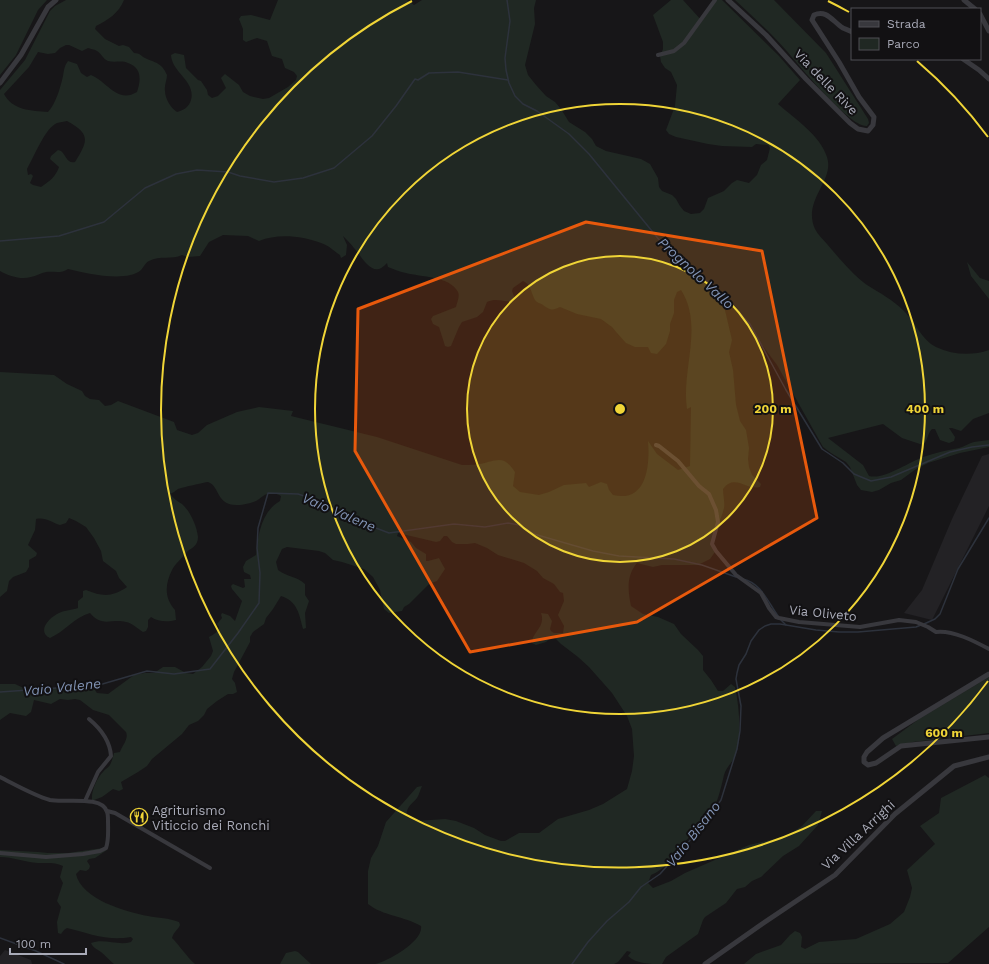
<svg xmlns="http://www.w3.org/2000/svg" width="989" height="964" viewBox="0 0 989 964" font-family="'Work Sans',sans-serif">
<style>
.built{fill:#232225}
.green{fill:#202823;fill-rule:evenodd}
.lines{fill:none;stroke-linecap:round;stroke-linejoin:round}
.stream{stroke:#2d323c;stroke-width:1.5}
.minor{stroke:#38383d;stroke-width:4}
.tertiary{stroke:#38383d;stroke-width:5}
.marked{fill:#e8590c;fill-opacity:0.2;stroke:#e8590c;stroke-width:3;stroke-linejoin:round}
.ring{fill:none;stroke:#f0d537;stroke-width:2}
.labels{text-anchor:middle;dominant-baseline:central;stroke-width:4;stroke-linejoin:round;paint-order:stroke}
.street-label{font-size:13px;fill:#a9abb8;stroke:#121113}
.poi-label{font-size:13px;fill:#a9abb8;stroke:#121113;text-anchor:start}
.water-label{font-size:14px;font-style:italic;fill:#8092b3;stroke:#121113}
.centre{fill:#f0d537;stroke:#121113;stroke-width:2}
.ring-label{font-size:12px;text-anchor:middle;font-weight:bold;fill:#f0d537;stroke:#121113;stroke-width:4;stroke-linejoin:round;paint-order:stroke}
</style>
<rect width="100%" height="100%" fill="#171618"/>
<!-- built -->
<g class="built">
<polygon points="989,454 989,506 932,620 904,613 922,590 952,519 982,456"/>
<polygon points="5,950 31,960 32,964 0,964 0,956"/>
</g>
<!-- green -->
<g class="green">
<polygon points="0,0 47,0 38,10 16,55 0,75"/>
<path d="M 66,0 L 124,0 C 119,13 108,20 96,26 L 95,29 L 105,39 L 119,46 L 123,45 L 129,47 L 134,53 C 140,53 141,56 145,58 C 156,63 162,63 167,75 C 167,80 164,86 165,91 C 165,99 171,108 177,112 C 184,110 189,107 191,100 C 196,81 172,73 171,55 L 175,53 L 184,55 L 186,68 L 198,80 L 201,81 L 207,90 L 208,95 L 212,98 L 218,96 L 226,88 L 221,78 L 225,74 L 239,85 L 243,92 L 250,96 L 263,99 L 269,98 L 288,87 L 296,80 L 297,76 L 294,72 L 285,68 L 282,59 L 272,56 L 267,41 L 257,38 L 246,42 L 243,40 L 243,29 L 239,19 L 241,16 L 251,15 L 270,20 L 278,0 L 407,0 L 414,5 L 422,0 L 536,0 L 534,8 L 535,24 L 525,65 L 528,75 L 536,85 L 546,96 L 555,102 L 561,109 L 569,122 L 585,132 L 592,139 L 596,146 L 606,151 L 641,159 L 650,164 L 658,178 L 659,187 L 662,191 L 672,195 L 676,199 L 680,206 L 684,211 L 691,214 L 700,213 L 704,209 L 708,198 L 724,191 L 732,183 L 737,180 L 749,183 L 757,175 L 761,165 L 767,160 L 770,148 L 768,145 L 756,144 L 752,147 L 722,146 L 708,144 L 676,137 L 669,134 L 666,130 L 675,106 L 677,85 L 671,72 L 665,68 L 661,62 L 660,56 L 663,49 L 663,42 L 653,15 L 671,0 L 683,0 L 702,21 L 713,0 L 722,0 L 779,56 L 800,80 L 778,104 C 795,119 820,135 827,157 C 835,181 802,200 815,229 C 818,235 823,239 827,244 C 839,258 852,274 867,285 C 880,293 893,300 904,311 C 915,322 922,340 936,347 C 953,355 972,356 989,350 L 989,413 L 973,419 L 961,431 L 952,428 L 949,428 L 955,437 L 954,441 L 949,443 L 940,440 L 935,429 L 932,429 C 927,434 928,441 923,445 L 902,438 L 883,424 L 828,438 L 863,465 L 869,476 C 884,480 909,462 923,457 C 935,453 947,450 959,448 C 964,447 969,443 974,442 C 978,441 984,441 989,440 L 989,447 L 960,453 L 928,463 L 916,469 L 901,480 L 891,483 L 879,490 L 872,492 L 861,490 L 857,485 L 850,467 L 846,462 L 831,453 L 823,447 L 777,365 L 744,321 C 740,317 739,313 736,309 C 734,306 731,304 729,301 L 726,301 L 724,306 L 732,340 L 729,352 L 733,370 L 736,405 L 740,421 L 746,430 L 749,448 L 748,459 L 749,467 L 752,475 L 761,484 L 760,487 C 747,491 735,473 723,489 C 723,495 725,502 724,508 C 720,525 711,532 715,552 L 710,559 L 698,565 L 662,565 L 653,567 L 637,563 C 626,576 628,591 631,606 L 643,614 L 658,617 L 674,624 L 681,634 L 698,650 L 703,656 L 703,670 L 711,680 L 718,691 L 723,691 L 731,684 L 735,687 C 739,705 742,736 736,754 C 734,761 726,767 724,775 C 721,788 717,806 709,817 C 700,829 688,837 679,848 C 670,858 665,870 651,875 L 648,883 L 653,888 L 671,881 L 685,873 L 749,845 L 787,836 L 802,826 L 816,811 L 822,811 L 818,825 L 799,846 L 783,856 L 761,877 L 752,881 L 745,887 L 737,889 L 726,903 L 705,917 L 703,920 L 698,934 L 666,957 L 662,964 C 649,964 637,964 628,956 L 631,952 L 627,951 L 618,962 L 614,964 L 375,964 C 387,962 424,941 421,926 C 404,916 383,916 368,904 L 368,871 L 371,858 L 378,846 L 386,822 L 417,787 L 422,786 C 420,790 419,795 417,798 C 412,804 405,808 407,817 L 416,821 L 445,819 L 456,821 L 474,828 L 485,835 L 501,841 L 505,841 L 519,833 L 539,833 L 558,819 L 589,810 L 603,804 L 627,789 L 632,771 L 634,756 L 632,729 L 627,716 L 612,693 L 589,667 L 578,657 L 561,644 L 554,637 L 551,637 L 546,642 L 536,645 L 532,643 C 532,632 546,627 541,613 L 548,614 L 552,621 L 550,629 L 551,631 L 554,633 L 563,633 L 564,626 L 558,615 L 564,601 L 563,593 L 560,592 L 554,584 L 543,578 L 537,571 L 524,563 L 498,555 L 487,548 L 475,543 L 468,544 L 456,544 L 452,542 L 447,536 L 444,536 L 440,541 L 436,542 L 398,533 L 397,536 L 411,542 L 416,548 L 426,554 L 426,561 L 428,561 L 439,558 L 445,569 L 437,581 L 429,584 L 409,604 L 404,607 L 402,611 L 389,613 L 384,609 L 380,590 L 373,577 L 364,569 L 342,562 L 333,560 L 325,553 L 319,551 L 287,547 L 282,549 L 276,562 L 278,570 C 287,577 297,576 305,584 L 305,595 L 309,601 L 305,613 L 306,628 L 303,629 C 299,613 297,601 281,596 L 273,609 L 266,618 L 264,624 L 253,632 L 250,637 L 250,642 L 234,672 L 232,679 L 235,683 L 237,692 L 233,694 L 228,694 L 217,701 L 207,709 L 204,715 L 198,721 L 189,725 L 182,734 L 152,759 L 147,766 L 138,772 L 121,782 L 123,789 L 119,791 L 113,789 L 102,797 L 94,800 L 92,800 C 91,791 97,778 103,772 C 105,769 108,768 110,765 C 112,761 113,757 114,753 L 120,752 C 122,746 129,739 126,732 L 109,715 L 93,710 L 80,700 L 75,699 L 68,700 L 60,699 L 51,704 L 34,700 L 31,712 L 26,716 L 10,713 L 0,720 L 0,684 L 15,684 L 28,690 L 33,685 L 50,690 L 62,686 L 70,688 C 75,684 85,682 92,686 C 95,687 95,691 97,693 L 108,694 L 134,675 L 145,673 L 154,673 L 163,667 L 175,667 L 186,673 L 193,674 L 202,667 L 211,656 L 213,651 L 209,637 C 214,634 219,632 219,627 L 217,624 L 222,618 L 221,615 L 222,613 L 230,616 L 235,621 L 242,601 L 232,589 L 231,586 L 233,584 L 243,588 L 245,587 L 244,579 L 251,579 L 250,575 L 244,572 L 243,567 L 246,561 L 256,555 C 258,535 261,512 280,501 L 281,496 C 279,495 275,493 273,493 C 266,492 261,498 256,501 C 251,503 243,505 238,505 C 216,506 220,486 208,482 C 206,482 180,488 178,489 C 175,491 173,493 170,494 C 173,498 177,501 182,504 C 190,511 197,526 198,537 C 198,547 190,548 186,553 C 182,558 175,564 172,570 C 165,584 164,598 175,610 L 176,620 C 168,622 158,622 151,617 L 148,620 L 148,627 L 146,631 L 143,632 C 138,629 132,623 126,622 C 111,618 103,628 90,613 C 75,617 64,632 50,638 C 36,631 50,617 59,613 C 65,610 72,610 78,608 L 78,601 L 83,597 L 83,591 L 86,590 C 103,597 112,597 127,587 L 119,578 L 116,571 L 103,561 L 101,551 L 94,538 L 86,527 L 76,521 L 69,518 L 66,523 L 60,525 C 52,523 46,517 36,519 L 35,530 L 28,545 L 37,553 L 36,556 L 29,560 L 29,567 L 26,572 L 13,577 L 9,581 L 7,591 L 0,597 L 0,372 L 54,375 L 67,384 L 82,391 L 85,396 L 90,399 L 99,400 L 105,406 L 111,405 L 118,401 L 174,422 L 177,430 L 192,435 L 198,433 L 207,425 L 237,412 L 259,407 L 293,411 L 291,416 L 377,437 L 462,465 C 470,465 479,465 488,462 C 502,458 506,459 515,472 L 513,486 L 520,492 L 539,495 L 549,492 L 564,485 L 586,483 L 589,487 L 601,482 L 607,484 L 609,490 L 613,495 C 647,503 650,465 648,441 L 657,454 L 678,470 L 690,466 L 691,407 L 687,409 C 681,370 704,326 681,290 L 677,292 L 674,300 L 674,313 L 670,324 L 670,331 L 666,344 L 657,354 L 651,353 L 648,347 L 635,347 L 626,343 L 617,333 L 612,327 L 601,319 L 577,314 L 560,307 C 552,311 550,310 543,305 C 540,303 537,303 535,300 C 531,293 531,284 523,281 L 513,288 L 512,291 L 514,296 L 514,300 C 503,304 499,297 487,302 L 483,312 L 477,317 L 462,322 L 459,327 L 451,346 L 448,347 L 445,346 L 439,327 L 433,324 L 431,319 L 433,316 L 456,307 C 457,302 460,297 458,292 C 450,276 420,277 406,273 C 400,272 394,269 388,267 L 387,263 C 373,280 363,258 354,248 C 351,244 347,240 343,236 L 347,245 L 346,255 L 341,258 L 340,255 C 334,251 328,245 321,243 C 302,236 278,233 259,241 L 248,236 L 223,235 L 209,242 L 200,256 L 188,257 L 182,255 C 172,260 160,255 149,261 C 145,263 144,267 141,270 C 126,283 85,273 68,269 C 61,274 54,271 46,272 C 41,273 36,276 31,277 C 21,280 9,276 0,271 L 0,90 L 25,60 L 50,11 L 55,6 ZM 66,45 L 69,45 L 82,51 L 88,48 C 90,49 94,49 97,51 C 101,53 103,59 108,61 C 115,63 122,60 128,63 C 142,68 141,80 137,92 C 117,104 108,82 91,75 L 87,77 L 81,73 L 77,64 L 68,61 C 64,66 64,71 63,76 C 60,89 56,103 48,112 C 32,111 12,110 4,94 L 29,67 L 38,52 L 48,54 L 55,53 L 60,48 ZM 67,121 C 91,134 88,141 75,162 C 67,164 66,155 61,151 L 58,150 L 51,156 L 50,159 L 59,167 C 56,176 50,181 41,187 L 33,185 L 30,183 L 33,176 L 31,174 L 28,175 L 27,169 C 34,157 45,128 57,123 C 60,122 64,122 67,121 Z"/>
<path d="M 735,0 L 774,0 L 826,53 L 868,119 L 869,123 L 867,126 C 850,128 798,64 785,49 C 770,32 752,16 735,0 Z"/>
<polygon points="967,262 980,278 989,281 989,299 971,276"/>
<polygon points="989,677 989,733 913,742 896,746 892,739 919,719"/>
<polygon points="985,775 989,778 989,927 948,963 744,964 756,954 781,945 790,935 795,931 800,933 802,937 801,947 805,949 819,942 856,939 890,924 904,912 910,897 912,888 907,870 935,844 920,826 939,813 941,798"/>
<path d="M 103,848 L 107,850 L 95,858 L 89,859 L 87,861 L 90,866 L 89,869 L 86,871 L 80,870 L 76,874 C 81,899 126,912 148,916 C 158,918 169,918 179,922 L 180,925 C 178,930 174,931 172,938 C 180,946 186,956 195,964 L 114,964 C 109,960 106,956 101,952 C 97,949 93,948 91,943 C 104,938 118,946 131,942 L 133,939 L 131,937 C 107,941 91,934 67,928 L 64,930 L 61,934 L 58,933 L 57,922 L 61,907 L 57,901 L 63,883 L 60,877 L 63,866 C 55,862 47,863 38,863 C 25,862 13,857 0,857 L 0,850 L 38,852 L 48,853 L 68,853 Z"/>
<polygon points="295,951 298,952 311,964 280,964 286,953"/>
</g>
<g class="lines">
<!-- stream -->
<g class="stream">
<polyline points="507,0 510,21 505,58 506,70 509,83 515,96 523,104 537,111 569,134 589,154 665,247 704,280 714,286 726,298 750,324 786,390 822,449 843,463 854,474 871,481 891,477 950,452 972,447 989,445"/>
<polyline points="0,241 59,236 104,222 145,188 176,174 197,170 228,172 240,176 274,182 303,178 334,168 372,136 396,106 415,79 418,80 429,73 458,72 508,80"/>
<path d="M 743,579 C 761,583 768,602 778,616"/>
<polyline points="781,620 786,625"/>
<polyline points="924,624 935,619 940,614 958,569 989,518"/>
<polyline points="0,692 99,685 147,671 174,674 210,669 238,633 259,603 260,573 257,548 258,528 268,493 298,494 322,502 347,517 389,533 454,524 485,527 508,523 519,525 534,534 593,551 619,556 674,559 702,565 736,577"/>
<polyline points="0,938 36,951 64,964"/>
<polyline points="572,964 588,942 607,921 629,902 641,887 660,874 701,828 721,800 737,749 740,731 741,706 736,679 737,673 739,665 746,654 751,641 759,630 765,626 771,624 780,624 816,630 839,632 858,632 916,627 921,625"/>
</g>
<!-- minor -->
<g class="minor">
<polyline points="658,55 674,51 684,43 715,0"/>
<path d="M 656,445 L 659,446 L 678,461 L 699,486 L 709,494 L 716,510 L 718,522 L 712,544 L 716,551 L 736,575 L 761,593 L 769,608 L 776,617 L 779,618 L 799,622 L 860,627 L 899,620 L 916,622 L 928,627 L 936,632 C 953,630 974,641 989,649"/>
<path d="M 0,777 C 16,785 33,795 50,800 C 64,803 103,795 107,812 C 108,814 108,818 108,821 C 108,830 109,840 106,848 L 100,851 L 83,854 L 46,857 L 0,853"/>
<path d="M 85,801 L 98,772 L 111,756 C 110,740 101,729 89,719"/>
<polyline points="107,811 115,813 210,868"/>
</g>
<!-- tertiary -->
<g class="tertiary">
<path d="M 728,0 L 766,35 L 806,79 L 850,123 L 858,129 L 868,131 L 873,125 L 874,117 L 859,97 L 839,62 L 812,20 L 814,15 C 827,9 833,22 843,28 C 845,29 849,30 852,32"/>
<polyline points="964,0 975,9"/>
<polyline points="980,14 989,31"/>
<polyline points="963,59 979,70 989,79"/>
<polyline points="0,83 21,55 48,7 56,0"/>
<polyline points="989,674 883,738 867,752 864,757 864,762 868,765 876,763 901,746 989,737"/>
<polyline points="705,964 762,924 835,875 895,814 954,766 989,757"/>
</g>
</g>
<!-- marked area -->
<path class="marked" d="M 586,222 L 762,251 L 817,518 L 637,622 L 470,652 L 355,451 L 358,309 Z"/>
<!-- distance rings -->
<circle cx="620" cy="409" r="153" fill="#f0d537" fill-opacity=".12"/>
<g class="ring">
<circle cx="620" cy="409" r="153"/>
<circle cx="620" cy="409" r="305"/>
<path d="M988 681A458 458 0 1 1 412 1M828 1A458 458 0 0 1 849 12M917 61A458 458 0 0 1 988 137"/>
</g>
<!-- icons -->
<defs>
<symbol id="restaurant-ring" viewBox="-11 -11 22 22"><circle r="9.5" fill="#121113" stroke="#f0d537" stroke-width="1.5"/><path d="M-5-6h1v4h1v-4h1v4h1v-4h1v5L-1.5 .5V6h-2V.5L-5-1ZM5-6V6H3V1.5H1.5Q1.5-4 5-6Z" fill="#f0d537"/></symbol>
</defs>
<g fill-rule="evenodd">
<use href="#restaurant-ring" x="129" y="807" width="20" height="20"/>
</g>
<g class="labels">
<!-- street labels -->
<g class="street-label">
<text transform="translate(826 82) rotate(46)">Via delle Rive</text>
<text transform="translate(823 613) rotate(6)">Via Oliveto</text>
<text transform="translate(858 835) rotate(-43)">Via Villa Arrighi</text>
</g>
<!-- poi labels -->
<g class="poi-label">
<text x="152" y="810">Agriturismo<tspan x="152" dy="15">Viticcio dei Ronchi</tspan></text>
</g>
<!-- water labels -->
<g class="water-label">
<text transform="translate(696 273) rotate(43)">Prognolo Vallo</text>
<text transform="translate(339 512) rotate(23)">Vaio Valene</text>
<text transform="translate(62 687) rotate(-6)">Vaio Valene</text>
<text transform="translate(693 834) rotate(-52)">Vaio Bisano</text>
</g>
</g>
<circle cx="620" cy="409" r="6" class="centre"/>
<g class="ring-label">
<text x="773" y="413">200 m</text>
<text x="925" y="413">400 m</text>
<text x="944" y="737">600 m</text>
</g>
<!-- legend -->
<rect x="851" y="8" width="130" height="52" fill="#121113" stroke="#4e4f55"/>
<rect x="859" y="21" width="20" height="6" fill="#38383d" stroke="#4e4f55"/>
<text x="887" y="28" font-size="12" fill="#a9abb8">Strada</text>
<rect x="859" y="38" width="20" height="12" fill="#202823" stroke="#4e4f55"/>
<text x="887" y="48" font-size="12" fill="#a9abb8">Parco</text>
<!-- scale -->
<path d="M10 948v6h76v-6" fill="none" stroke="#a9abb8" stroke-width="2"/>
<text x="16" y="948" font-size="12" fill="#a9abb8" stroke="#121113" stroke-width="3" paint-order="stroke">100 m</text>
</svg>
